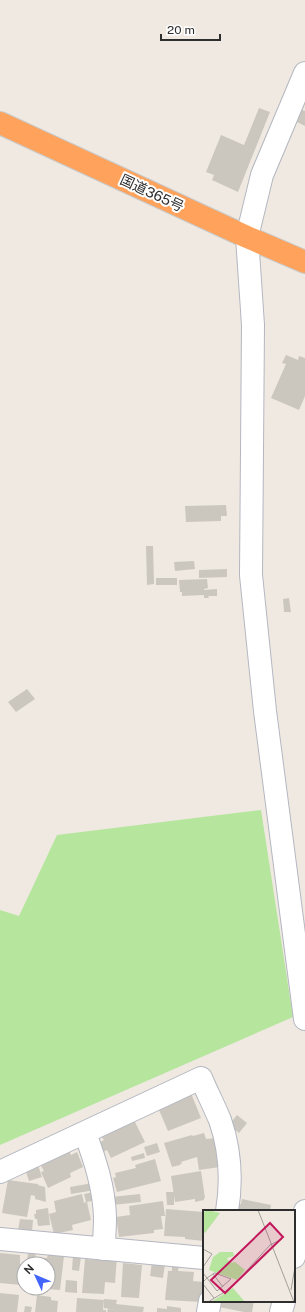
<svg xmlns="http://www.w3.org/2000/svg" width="305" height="1312" viewBox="0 0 305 1312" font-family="'Public Sans','Noto Sans JP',sans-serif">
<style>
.green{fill:#b6e59e}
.building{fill:#cbc7bf}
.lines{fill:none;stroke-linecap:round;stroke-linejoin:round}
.minor-casing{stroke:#b4b7c1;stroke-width:24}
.highway-casing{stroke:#c9c9c9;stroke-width:24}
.minor{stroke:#fff;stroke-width:22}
.highway{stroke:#ffa35c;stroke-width:22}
.labels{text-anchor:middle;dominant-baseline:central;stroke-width:4;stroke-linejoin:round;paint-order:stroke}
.street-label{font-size:14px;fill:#2e2e2e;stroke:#fff}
.inset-road{fill:none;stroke:#a29e99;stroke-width:1}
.view{fill:#c2185b;fill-opacity:0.15;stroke:#c2185b;stroke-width:2}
.inset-edge{fill:none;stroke:#2e2e2e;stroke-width:2}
</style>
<rect width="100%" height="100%" fill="#efe9e1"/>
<!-- green -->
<polygon class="green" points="261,810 293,1017 0,1145 0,910 19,916 57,835"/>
<!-- building -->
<g class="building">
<polygon points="259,108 270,112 238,192 212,180 214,175 206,172 221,135 244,145"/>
<polygon points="300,109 305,111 305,126 295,121"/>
<polygon points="286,355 298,360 299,356 305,358 305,396 299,410 271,398 286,364 282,363"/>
<polygon points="226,505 227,516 221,516 221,521 186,522 185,506"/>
<polygon points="146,546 153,546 154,584 147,585"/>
<polygon points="194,561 195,569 175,571 174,562"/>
<polygon points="227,569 227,577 199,578 199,570"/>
<rect x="156" y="578" width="21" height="7"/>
<polygon points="207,579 208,588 204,589 204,590 217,589 217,596 208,596 209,598 204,598 204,595 182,596 182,592 180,592 179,580"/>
<polygon points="289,598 291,612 284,612 283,599"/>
<polygon points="27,689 35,699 16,712 8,702"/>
<polygon points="191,1093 201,1118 168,1131 159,1110 175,1103 174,1100"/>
<polygon points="237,1115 247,1123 239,1133 229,1125"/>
<polygon points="134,1120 145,1142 111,1158 107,1150 103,1152 99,1143 104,1140 101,1136"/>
<polygon points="204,1133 206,1139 216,1138 220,1167 199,1170 197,1157 181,1162 182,1164 180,1164 180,1165 172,1167 164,1143 192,1135 193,1136"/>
<polygon points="157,1143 160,1152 147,1156 144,1147"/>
<polygon points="69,1150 71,1155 77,1152 83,1167 70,1173 71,1177 48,1188 41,1172 44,1171 40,1164"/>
<polygon points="144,1153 145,1158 132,1161 131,1157"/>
<polygon points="155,1159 161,1181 117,1192 113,1178 116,1177 115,1173 136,1168 135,1165"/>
<polygon points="38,1165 42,1177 29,1181 25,1169"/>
<polygon points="201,1171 205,1198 204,1198 204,1200 195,1202 195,1199 175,1202 171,1176"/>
<polygon points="8,1180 38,1184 38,1185 45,1187 46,1202 35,1199 35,1196 31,1195 27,1217 2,1213"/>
<polygon points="93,1183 95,1190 71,1194 70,1187"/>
<polygon points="94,1192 96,1200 87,1202 91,1220 72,1225 73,1230 54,1234 49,1214 56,1212 54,1201 82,1194 84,1203 86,1202 84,1194"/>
<polygon points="166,1192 174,1192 174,1205 167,1205"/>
<polygon points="140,1194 141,1202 112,1205 111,1197"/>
<polygon points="242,1199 271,1205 270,1211 236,1211 237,1204 241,1204"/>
<polygon points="163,1201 165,1216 161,1216 163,1229 154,1230 154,1233 119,1237 116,1217 130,1215 129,1206"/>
<polygon points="48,1208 50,1225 38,1226 37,1219 35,1219 34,1214 36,1214 36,1210"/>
<polygon points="166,1209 204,1212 204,1241 185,1239 185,1237 164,1236"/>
<polygon points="20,1219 33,1220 32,1232 18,1230"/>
<polygon points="28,1252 36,1253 34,1264 27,1264"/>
<polygon points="0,1253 20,1255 20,1264 23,1265 21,1285 0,1283"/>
<polygon points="48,1254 64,1256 60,1290 48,1289 48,1264 40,1264 41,1258 47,1258"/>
<polygon points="73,1255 81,1257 79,1271 72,1270"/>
<polygon points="100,1255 117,1257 115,1283 105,1282 104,1294 82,1293 85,1259 99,1260"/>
<polygon points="152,1262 165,1264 163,1278 150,1276"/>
<polygon points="123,1263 142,1265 139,1298 121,1297"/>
<polygon points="172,1264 179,1265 178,1271 194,1272 193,1281 204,1282 202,1302 165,1300 168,1271 172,1271"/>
<polygon points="66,1280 77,1281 77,1293 65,1292"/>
<polygon points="0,1293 19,1295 17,1312 0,1312"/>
<polygon points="37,1295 51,1297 51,1300 58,1301 57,1312 35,1312"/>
<polygon points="77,1298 104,1300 103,1310 106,1310 106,1312 76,1312"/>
<polygon points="104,1299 117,1300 116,1304 144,1307 143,1312 107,1312 108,1309 116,1310 104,1308"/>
<polygon points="221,1301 254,1301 252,1312 244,1312 219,1307"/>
<polygon points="25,1306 32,1307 31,1312 24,1312"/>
<polygon points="167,1306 181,1308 181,1312 157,1312 157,1308 167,1309"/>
</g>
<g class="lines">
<defs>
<g id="minor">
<polyline points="305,73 262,175 247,237 253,325 251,575 265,711 305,1019"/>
<path d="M 85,1133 C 95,1160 104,1187 105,1217 C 105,1228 104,1238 104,1249"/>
<path d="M 0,1172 L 201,1078 C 207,1092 214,1106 220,1120 C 230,1149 232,1181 227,1211"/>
<polyline points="0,1239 204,1258"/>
<polyline points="294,1257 305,1211"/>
<polyline points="208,1312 210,1301"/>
<polyline points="281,1312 284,1301"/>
</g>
<polyline id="highway" points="0,123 247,237 305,262"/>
</defs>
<!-- minor casing -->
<use href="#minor" class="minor-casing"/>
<!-- highway casing -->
<use href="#highway" class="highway-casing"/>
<!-- minor -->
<use href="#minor" class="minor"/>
<!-- highway -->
<use href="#highway" class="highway"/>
</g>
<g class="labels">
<!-- street labels -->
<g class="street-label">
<text transform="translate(152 193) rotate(25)">国道365号</text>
</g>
</g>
<!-- overview -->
<g transform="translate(203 1210)">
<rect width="92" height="92" fill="#efe9e1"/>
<path d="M 4,0 L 17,3 L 2,23 L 0,21 L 0,3 ZM 17,42 L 30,42 L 31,46 L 24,48 L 27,53 L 32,52 L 42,60 L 34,70 L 6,60 L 10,47 ZM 30,78 L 42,92 L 8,92 L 16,87 Z" fill="#b6e59e"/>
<path class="inset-road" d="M 55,0 L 91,92M 0,39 L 9,44 L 0,57M 0,63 L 4,68 L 14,81 L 28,69 L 12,63 L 11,63 L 10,64 L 4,68 L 0,72M 10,64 L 20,77M 0,74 L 11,88M 88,80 L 92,57M 5,92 L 28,78 L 67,35 L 79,29"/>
<path class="view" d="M 67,13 L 80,27 L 22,83 L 8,70 Z"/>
<rect width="92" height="92" class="inset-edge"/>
</g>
<!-- north arrow -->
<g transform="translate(36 1276) rotate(314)"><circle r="19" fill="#ffffff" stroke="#ababab"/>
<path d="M0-3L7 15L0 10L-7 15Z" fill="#4264fb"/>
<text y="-6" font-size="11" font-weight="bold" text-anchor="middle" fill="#2e2e2e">N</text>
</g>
<!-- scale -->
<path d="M161 34v6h59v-6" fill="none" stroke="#2e2e2e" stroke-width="2"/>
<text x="167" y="34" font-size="12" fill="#2e2e2e" stroke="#ffffff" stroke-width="3" paint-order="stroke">20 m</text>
</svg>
